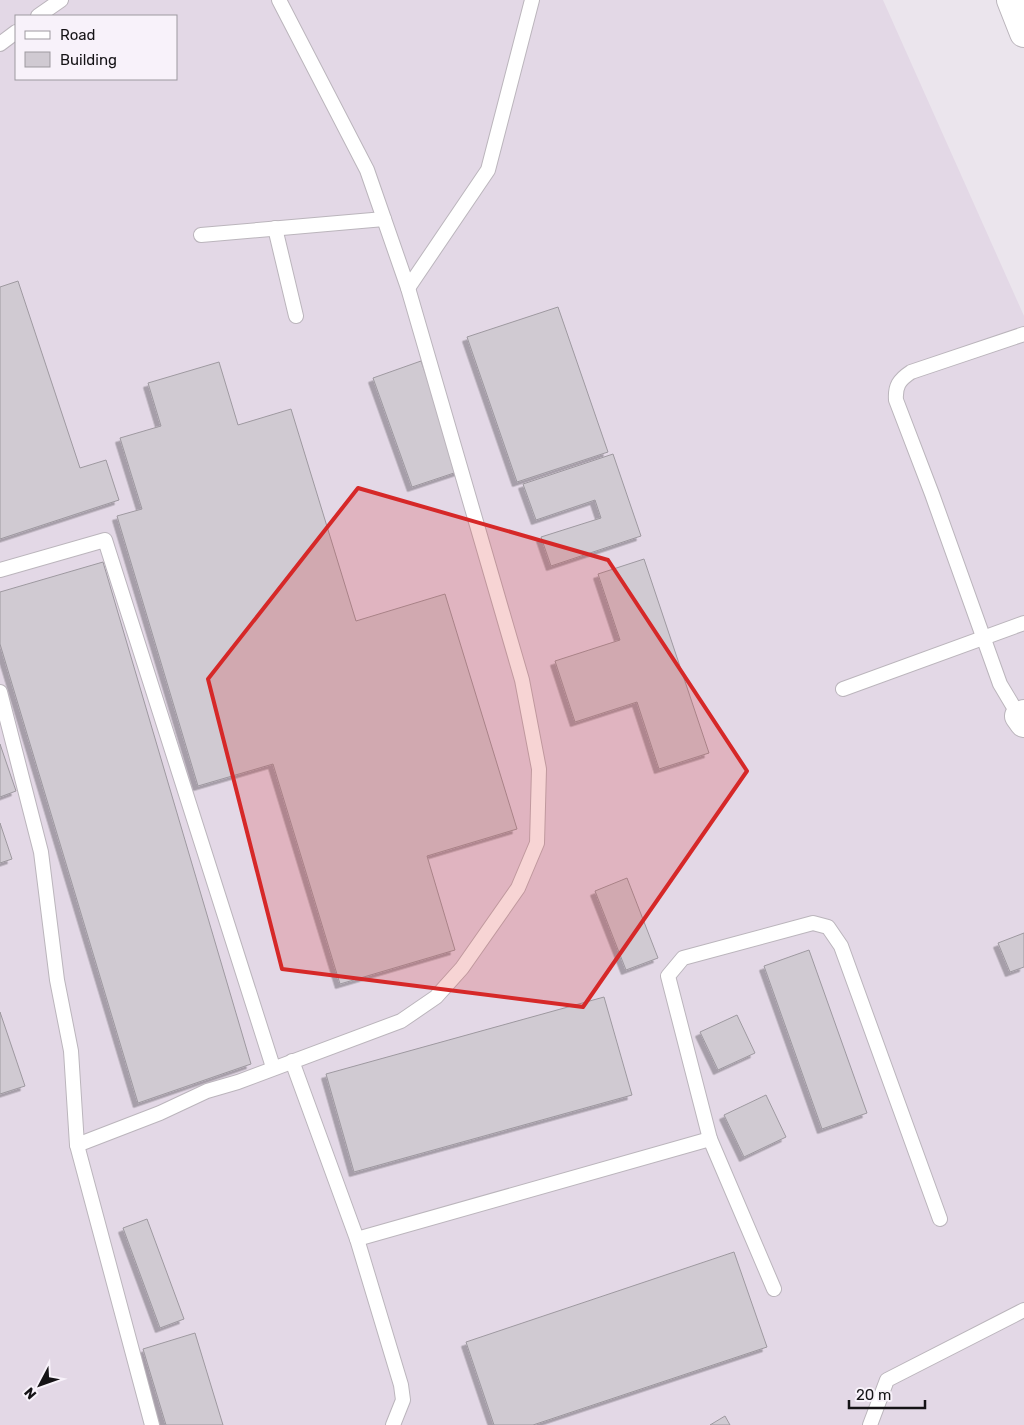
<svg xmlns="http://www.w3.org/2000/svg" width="1024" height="1425" viewBox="0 0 1024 1425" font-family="Rubik,sans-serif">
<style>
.built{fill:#e3d8e6;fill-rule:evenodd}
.building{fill:#d0cad2;stroke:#9e99a0;filter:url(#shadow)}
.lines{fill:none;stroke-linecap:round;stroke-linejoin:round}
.service-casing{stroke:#bbb5bc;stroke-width:16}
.minor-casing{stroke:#bbb5bc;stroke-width:30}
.service{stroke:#fff;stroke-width:14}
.minor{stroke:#fff;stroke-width:28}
.marked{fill:#d62828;fill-opacity:0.2;stroke:#d62828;stroke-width:4;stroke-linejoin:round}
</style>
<defs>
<filter id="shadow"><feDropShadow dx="-4.5" dy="4.5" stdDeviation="0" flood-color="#0004"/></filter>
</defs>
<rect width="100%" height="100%" fill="#ebe5ed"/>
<!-- built -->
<path class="built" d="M 0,0 L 883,0 L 1024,316 L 1024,1425 L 0,1425 ZM 16,16 L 176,16 L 176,79 L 16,79 Z"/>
<!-- building -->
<g class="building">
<polygon points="18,281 80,468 106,460 119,500 0,539 0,287"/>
<polygon points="558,307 608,452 517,482 467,337"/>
<polygon points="421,361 460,471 412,487 373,378"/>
<polygon points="219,362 238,425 291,409 356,621 445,594 517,829 427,856 455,950 340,984 273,764 198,786 117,516 142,509 120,438 161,426 148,383"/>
<polygon points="613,454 641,536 551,566 541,537 601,518 595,500 536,520 523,484"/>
<polygon points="644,559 709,753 659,769 637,702 575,722 555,661 620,640 598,574"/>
<polygon points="103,562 251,1064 138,1103 0,644 0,592"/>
<polygon points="0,744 16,791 0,797"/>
<polygon points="0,823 12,859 0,863"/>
<polygon points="627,878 658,958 626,970 595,891"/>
<polygon points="1024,933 1024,967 1010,972 998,943"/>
<polygon points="809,950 867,1113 822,1129 764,966"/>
<polygon points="604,997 632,1095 354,1172 326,1074"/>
<polygon points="0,1012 25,1086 0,1094"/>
<polygon points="737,1015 755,1053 718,1070 700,1032"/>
<polygon points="766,1095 786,1137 744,1157 724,1115"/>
<polygon points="147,1219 184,1319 160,1328 123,1228"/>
<polygon points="734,1252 767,1347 533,1425 494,1425 466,1342"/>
<polygon points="195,1333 223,1425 166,1425 143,1349"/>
<polygon points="725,1416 730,1425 710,1425"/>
</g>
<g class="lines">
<defs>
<g id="service">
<polyline points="38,16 61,0"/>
<polyline points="0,44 16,32"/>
<polyline points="275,228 296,316"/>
<polyline points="201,235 384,219"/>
<polyline points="408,288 488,170 532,0"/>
<polyline points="0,570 105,540 273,1067"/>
<polyline points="843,689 1024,623"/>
<polyline points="0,692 41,852 57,980 71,1051 77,1145 152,1425"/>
<path d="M 1019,716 L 1000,684 L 932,494 L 896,400 C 895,386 899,380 911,372 L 1024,334"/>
<polyline points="292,1061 357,1239 401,1385 403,1400 393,1425"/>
<polyline points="710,1139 668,976 683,958 813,923 828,927 841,946 940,1219"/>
<polyline points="77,1145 160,1113 207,1091 238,1082 401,1021 436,997 462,968 518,888 537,843 539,769 522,680 408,288 367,170 279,0"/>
<polyline points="357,1239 710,1139 774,1289"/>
<polyline points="870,1425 887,1380 1024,1310"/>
</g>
<g id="minor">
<polyline points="1011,0 1024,33"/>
<polyline points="1024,714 1019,716 1024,723"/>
</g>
</defs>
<!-- service casing -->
<use href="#service" class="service-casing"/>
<!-- minor casing -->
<use href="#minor" class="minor-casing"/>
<!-- service -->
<use href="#service" class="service"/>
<!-- minor -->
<use href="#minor" class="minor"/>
</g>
<!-- marked area -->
<path class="marked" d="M 358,488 L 608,560 L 747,771 L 583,1007 L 282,969 L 208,679 Z"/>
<!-- legend -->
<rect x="15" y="15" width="162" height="65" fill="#f8f2fa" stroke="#9d999f"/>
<rect x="25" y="31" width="25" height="8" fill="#ffffff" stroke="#9d999f"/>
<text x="60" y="40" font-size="15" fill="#151316">Road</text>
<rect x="25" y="52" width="25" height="15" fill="#d0cad2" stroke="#9d999f"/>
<text x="60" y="65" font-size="15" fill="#151316">Building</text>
<!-- north arrow -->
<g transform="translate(40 1385) rotate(229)" stroke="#f8f2fa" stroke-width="4" paint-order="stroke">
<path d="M0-4L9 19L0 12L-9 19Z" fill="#151316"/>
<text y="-8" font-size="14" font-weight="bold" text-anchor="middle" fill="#151316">N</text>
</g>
<!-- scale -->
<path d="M849 1400v8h76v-8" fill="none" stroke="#151316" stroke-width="2.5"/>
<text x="856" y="1400" font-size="15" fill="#151316" stroke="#f8f2fa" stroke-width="4" paint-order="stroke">20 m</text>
</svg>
